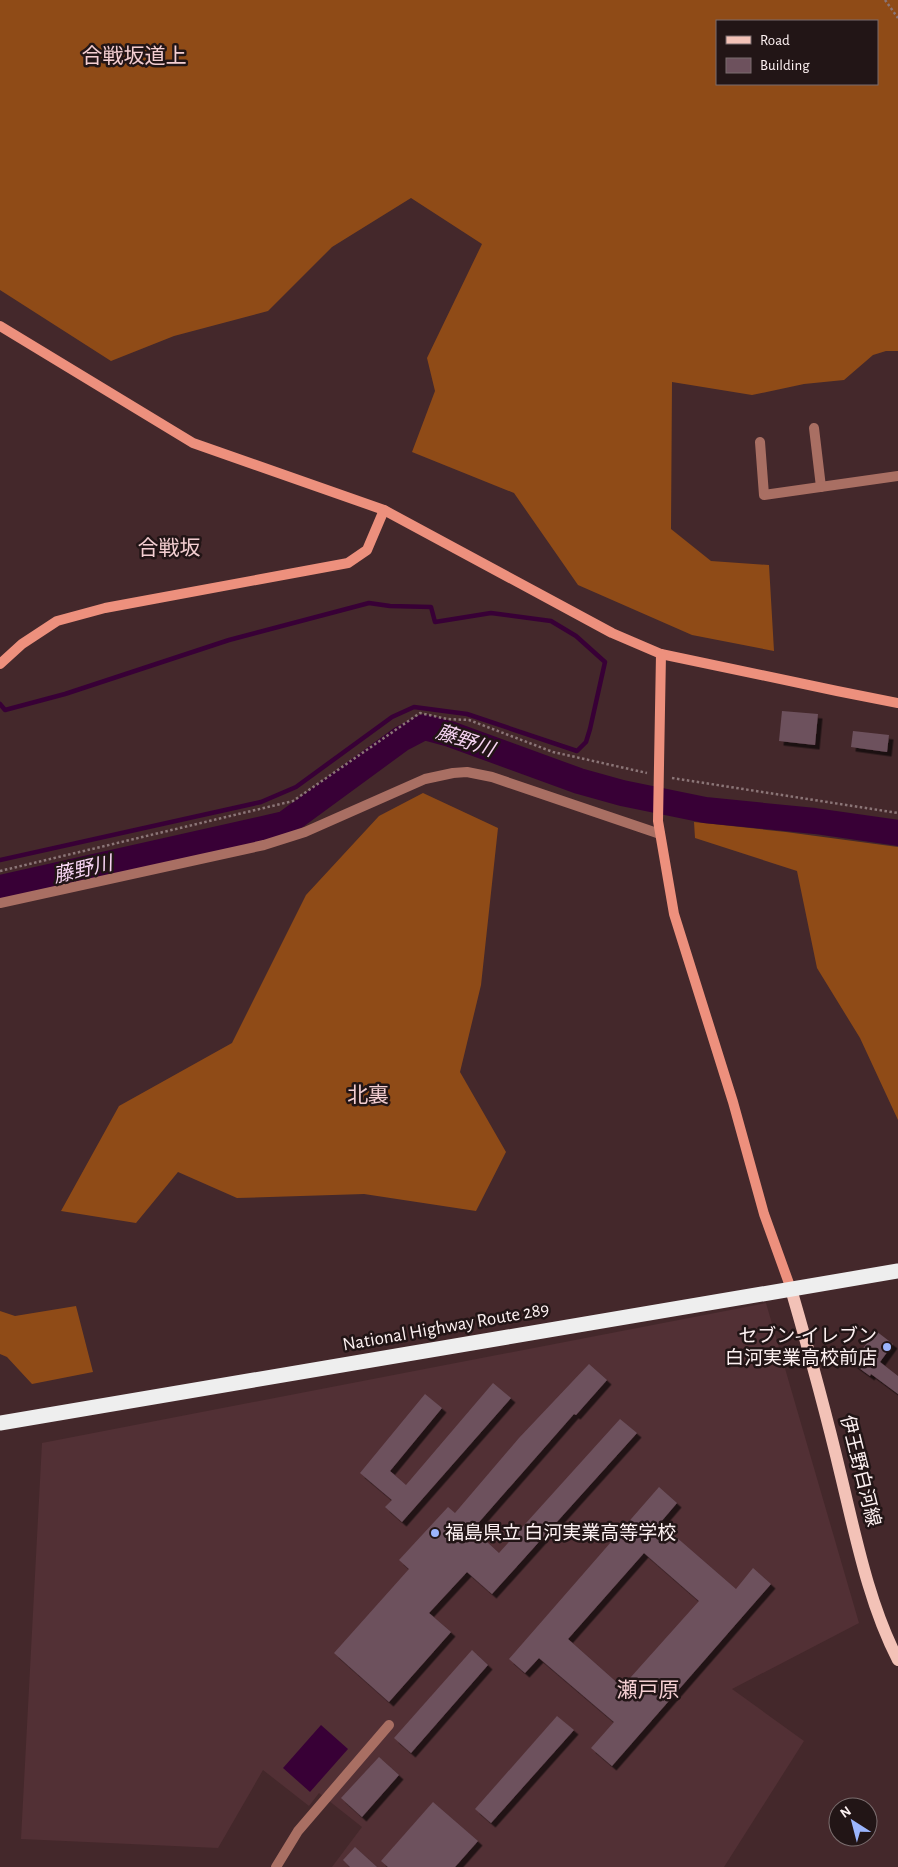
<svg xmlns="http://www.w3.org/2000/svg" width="898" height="1867" viewBox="0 0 898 1867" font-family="'Alegreya Sans','Noto Sans JP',sans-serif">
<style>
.built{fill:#523035}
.forest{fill:#8f4b17;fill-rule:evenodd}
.water{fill:#380036}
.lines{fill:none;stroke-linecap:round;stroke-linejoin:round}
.stream{stroke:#380036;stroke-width:4.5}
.river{stroke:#380036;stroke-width:26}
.building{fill:#6d515d;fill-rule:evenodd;filter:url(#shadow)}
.path{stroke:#8b7577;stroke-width:2.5;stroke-dasharray:2.5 2.5;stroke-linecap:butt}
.street{stroke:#a96f63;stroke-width:10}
.secondary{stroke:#ed907d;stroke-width:10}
.primary{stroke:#f3c2b7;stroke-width:12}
.highway{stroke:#eee;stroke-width:15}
.poi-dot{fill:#9bb5fd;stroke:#221516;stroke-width:2}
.labels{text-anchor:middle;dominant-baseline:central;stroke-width:5;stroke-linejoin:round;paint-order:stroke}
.street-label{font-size:19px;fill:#fdf1f2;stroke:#221516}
.poi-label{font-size:19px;fill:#fdf1f2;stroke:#221516;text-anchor:end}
.water-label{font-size:20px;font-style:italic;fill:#f7d4f3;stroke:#221516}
.quarter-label{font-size:21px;fill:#f3ced1;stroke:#221516}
</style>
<defs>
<filter id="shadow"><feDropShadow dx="4.5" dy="4.5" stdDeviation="0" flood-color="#0009"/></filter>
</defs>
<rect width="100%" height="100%" fill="#44282b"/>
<!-- built -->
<polygon class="built" points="766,1303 859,1623 732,1689 804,1741 724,1867 332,1867 362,1827 319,1793 309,1806 263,1770 218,1848 21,1839 42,1443"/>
<!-- forest -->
<g class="forest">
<path d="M 0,0 L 898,0 L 898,351 L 886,351 L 873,355 L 844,380 L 804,384 L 752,395 L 672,382 L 671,529 L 711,561 L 769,565 L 774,651 L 692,635 L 578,585 L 514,493 L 412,452 L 435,391 L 427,358 L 482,244 L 411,198 L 332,247 L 268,311 L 174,336 L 111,361 L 0,290 ZM 877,21 L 877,84 L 717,84 L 717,21 Z"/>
<polygon points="423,793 498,828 481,985 460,1072 506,1152 476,1211 364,1194 237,1198 178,1172 136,1223 61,1211 119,1106 232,1043 306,895 379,816"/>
<polygon points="694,822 786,832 898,847 898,1120 860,1038 817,968 797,871 695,838"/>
<polygon points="76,1306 93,1372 32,1384 7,1357 0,1354 0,1311 15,1316"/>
</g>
<!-- water -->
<polygon class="water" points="321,1725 348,1749 310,1792 283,1768"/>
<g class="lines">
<!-- stream -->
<polyline class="stream" points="0,704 5,710 65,694 229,640 369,603 390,606 431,607 435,622 491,613 551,621 576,636 605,662 590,729 586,742 577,751 467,714 414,707 392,717 296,787 261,802 0,860"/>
<!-- river -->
<polyline class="river" points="0,888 285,824 401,739 424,727 450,734 579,781 622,793 705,810 815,821 898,833"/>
</g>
<!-- building -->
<g class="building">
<polygon points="782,711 818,714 815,745 779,741"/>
<polygon points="853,731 889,735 887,752 851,747"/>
<polygon points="876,1331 893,1344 880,1362 898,1376 898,1394 871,1374 870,1376 852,1363"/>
<polygon points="589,1364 607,1380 576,1415 574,1414 473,1529 499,1553 620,1419 637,1433 492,1594 467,1572 429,1613 451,1632 389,1702 334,1653 409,1569 399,1560 448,1507 455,1513 519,1438"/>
<polygon points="493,1383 511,1398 402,1522 385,1507 392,1500 360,1473 425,1394 442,1408 390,1471 406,1485"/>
<path d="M 659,1487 L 677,1503 L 660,1523 L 736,1589 L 753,1568 L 771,1584 L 612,1766 L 591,1748 L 614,1722 L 539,1658 L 525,1673 L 509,1659 ZM 644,1553 L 699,1601 L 622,1687 L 568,1639 Z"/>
<polygon points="472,1650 488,1665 411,1753 394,1738"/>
<polygon points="557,1716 574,1730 491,1823 475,1809"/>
<polygon points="379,1757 399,1775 362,1817 341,1798"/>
<polygon points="433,1802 478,1841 455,1867 388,1867 381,1861"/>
<polygon points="355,1847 377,1867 350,1867 343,1860"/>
</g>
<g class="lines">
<!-- path -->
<g class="path">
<polyline points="885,0 898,18"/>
<polyline points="672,778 898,813"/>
<polyline points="0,871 293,801 420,713 447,719 469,720 553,752 647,773"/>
</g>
<!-- street -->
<g class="street">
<polyline points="814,428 821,487"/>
<polyline points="760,442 764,495 898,476"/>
<polyline points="0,903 264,845 305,832 425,779 453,773 467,772 492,777 660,834"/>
<polyline points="276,1867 298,1831 389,1725"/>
</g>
<!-- secondary -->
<g class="secondary">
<polyline points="0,326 193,443 384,510 612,633 661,654 837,691 898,703"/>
<polyline points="661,654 658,821 674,914 733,1102 764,1214 791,1289"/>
<polyline points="0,664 22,644 57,621 105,608 348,563 367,550 384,510"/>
</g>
<!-- primary -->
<path class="primary" d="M 791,1289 C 809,1351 826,1413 841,1476 C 856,1538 869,1604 898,1660"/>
<!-- highway -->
<polyline class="highway" points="0,1423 898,1271"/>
</g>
<!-- markers -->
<g class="poi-dot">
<circle cx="887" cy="1347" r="5"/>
<circle cx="435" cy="1533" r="5"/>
</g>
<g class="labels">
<!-- street labels -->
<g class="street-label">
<text transform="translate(446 1327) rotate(-10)">National Highway Route 289</text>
<text transform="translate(860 1471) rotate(76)">伊王野白河線</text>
</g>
<!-- poi labels -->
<g class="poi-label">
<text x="877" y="1336">セブン-イレブン<tspan x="877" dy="22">白河実業高校前店</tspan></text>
<text x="445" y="1533" text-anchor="start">福島県立 白河実業高等学校</text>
</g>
<!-- water labels -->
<g class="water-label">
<text transform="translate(465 741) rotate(19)">藤野川</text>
<text transform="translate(83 870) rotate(-13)">藤野川</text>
</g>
<!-- quarter labels -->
<g class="quarter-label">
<text x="134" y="56">合戦坂道上</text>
<text x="169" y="548">合戦坂</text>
<text x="368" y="1095">北裏</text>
<text x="648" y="1690">瀬戸原</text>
</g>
</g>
<!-- legend -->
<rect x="716" y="20" width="162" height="65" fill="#221516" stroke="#7a6d6e"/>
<rect x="726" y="36" width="25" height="8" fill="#f3c2b7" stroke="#7a6d6e"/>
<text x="760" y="45" font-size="15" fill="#fdf1f2">Road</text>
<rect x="726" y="58" width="25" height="15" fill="#6d515d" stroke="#7a6d6e"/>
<text x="760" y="70" font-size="15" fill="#fdf1f2">Building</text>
<!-- north arrow -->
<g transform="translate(853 1822) rotate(324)"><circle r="24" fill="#221516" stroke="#7a6d6e"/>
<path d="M0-4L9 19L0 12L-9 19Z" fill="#9bb5fd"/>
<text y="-8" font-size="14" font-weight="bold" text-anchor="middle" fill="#fdf1f2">N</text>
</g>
</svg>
